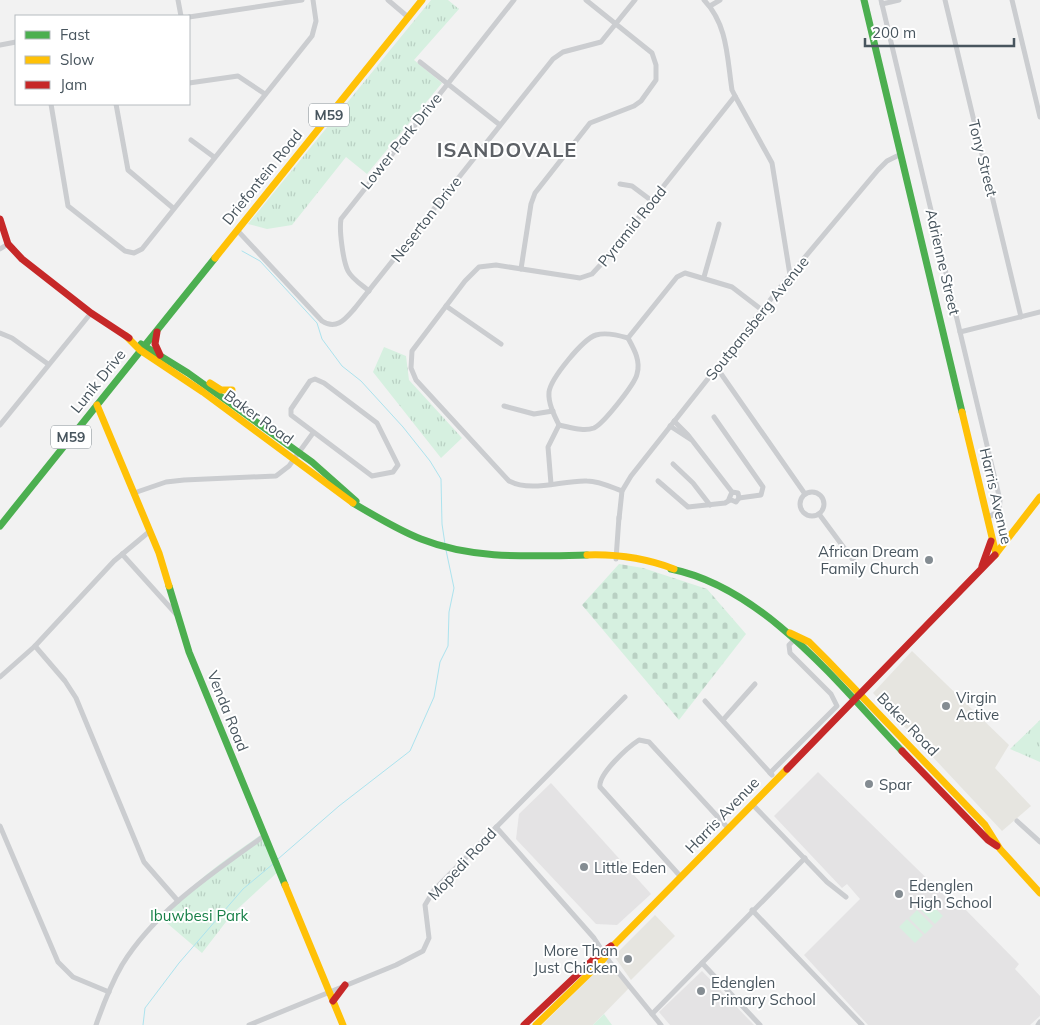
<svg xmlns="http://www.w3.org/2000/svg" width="1040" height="1025" viewBox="0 0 1040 1025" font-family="Mulish,sans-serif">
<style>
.commercial{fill:#e6e5e0}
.education{fill:#e4e3e4}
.cemetery{fill:url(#cemetery-stones)}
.park{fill:url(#park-tufts)}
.pitch{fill:#d6f0e0}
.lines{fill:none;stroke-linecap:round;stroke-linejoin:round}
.stream{stroke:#ace3ee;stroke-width:1}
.street{stroke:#cbcdd0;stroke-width:5}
.fast{stroke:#4caf50;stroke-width:7}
.slow{stroke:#ffc107;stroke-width:7}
.jam{stroke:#c62828;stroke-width:7}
.poi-dot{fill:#848c92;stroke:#fff;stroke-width:2}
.labels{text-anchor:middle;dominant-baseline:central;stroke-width:4;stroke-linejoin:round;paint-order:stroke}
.shield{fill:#fff;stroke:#7f888e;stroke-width:1}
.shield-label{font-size:14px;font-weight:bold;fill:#48555e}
.street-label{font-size:15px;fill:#48555e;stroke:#fff}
.poi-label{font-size:15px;fill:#48555e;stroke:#fff;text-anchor:start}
.park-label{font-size:15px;fill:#188048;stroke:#fff}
.district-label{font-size:20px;font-weight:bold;letter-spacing:1px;fill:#5d6166;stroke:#fff}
</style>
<defs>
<pattern id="cemetery-stones" width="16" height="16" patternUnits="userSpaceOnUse" patternTransform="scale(1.25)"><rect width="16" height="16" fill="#d6f0e0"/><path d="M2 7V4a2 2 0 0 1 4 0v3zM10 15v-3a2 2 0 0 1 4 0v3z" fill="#b9d0c3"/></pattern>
<pattern id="park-tufts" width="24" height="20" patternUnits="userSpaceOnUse" patternTransform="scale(1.25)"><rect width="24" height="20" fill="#d6f0e0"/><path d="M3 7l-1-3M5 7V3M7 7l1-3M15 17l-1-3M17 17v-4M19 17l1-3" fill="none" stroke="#b9d0c3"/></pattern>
</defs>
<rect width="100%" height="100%" fill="#f2f2f2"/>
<!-- commercial -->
<g class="commercial">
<polygon points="912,651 1009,745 995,768 1031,806 1002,831 873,693"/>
<polygon points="655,915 675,936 631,980 614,956"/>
<polygon points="606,962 629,988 593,1025 542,1025"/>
</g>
<!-- education -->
<g class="education">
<polygon points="818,772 955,906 959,903 1019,964 1015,969 1040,996 1040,1016 1030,1025 868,1025 804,955 860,899 847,884 842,888 774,816"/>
<polygon points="551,783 651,894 617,925 596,924 516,839 519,814"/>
<polygon points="702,971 754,1025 670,1025 659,1012"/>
</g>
<!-- cemetery -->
<polygon class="cemetery" points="619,564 643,568 707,589 746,634 679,720 582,605"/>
<!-- park -->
<g class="park">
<polygon points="431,0 448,0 459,9 414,60 442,83 367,174 346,157 292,225 267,229 248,224"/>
<polygon points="384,347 406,356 409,380 462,438 441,458 373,372"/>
<polygon points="1040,720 1040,762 1010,749"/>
<path d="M 265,832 L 281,869 L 232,914 L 202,953 L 161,918 C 191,883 227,858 265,832 Z"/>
<polygon points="604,1014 612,1025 593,1025"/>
</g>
<!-- pitch -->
<g class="pitch">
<polygon points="927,900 943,916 935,924 919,908"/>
<polygon points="917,910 933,926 925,934 909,918"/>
<polygon points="907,919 923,935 915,943 899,927"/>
</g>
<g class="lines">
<!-- stream -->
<g class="stream">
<polyline points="242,251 260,261 317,323 322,339 342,366 361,381 403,427 430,461 441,479 442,524 445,544"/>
<polyline points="278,859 339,806 410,751 434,697 440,662 448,646 449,612 454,588 446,550"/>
<polyline points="143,1025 145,1008 179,963 243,889 273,864"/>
</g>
<!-- street -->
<g class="street">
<polyline points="178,0 181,16"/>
<polyline points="388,0 408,17"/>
<polyline points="881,0 1000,500 999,511 987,518"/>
<polyline points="945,0 1021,317"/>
<polyline points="1012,0 1040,117"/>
<polyline points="882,4 899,0"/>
<polyline points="710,6 720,0"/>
<polyline points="189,17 302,0"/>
<polyline points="0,45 16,42"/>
<polyline points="420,62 500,125"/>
<polyline points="189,83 238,76 265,94"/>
<polyline points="735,96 772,163 790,275"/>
<polyline points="51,104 68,206 125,251 134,253 142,249 312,36 316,21 313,0"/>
<polyline points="116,104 128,170 173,208"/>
<polyline points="191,140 214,157"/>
<polyline points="620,184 632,186 652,201"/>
<path d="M 237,230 L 322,321 C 337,331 346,318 355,308 L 553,59 L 563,52 L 601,42 L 635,0"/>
<polyline points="0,249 8,244"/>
<polyline points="521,269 531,204 535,193 590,123 634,106 641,101 656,80 656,65 652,53 586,0"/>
<polyline points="704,277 719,224"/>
<path d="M 369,291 C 362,285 352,279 348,271 C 343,261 339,230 341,219 L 514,0"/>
<polyline points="446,306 501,344"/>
<polyline points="960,332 1040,312"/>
<polyline points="0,333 12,338 48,364"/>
<polyline points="628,338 677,277 685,273 732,287 762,310"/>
<polyline points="717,368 805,494"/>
<polygon points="315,379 324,383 377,423 398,465 393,472 372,476 291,415 291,409 310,381"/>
<polyline points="504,406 534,414 553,411"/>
<polyline points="714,417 763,487 761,495 739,498"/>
<polyline points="674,421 688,435 732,492 738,493 739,498 736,502 729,499 732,492"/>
<polyline points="0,425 91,313"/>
<path d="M 559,425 C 570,427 583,432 594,428 C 603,424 635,384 637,374 C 641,361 634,349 628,338"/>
<path d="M 559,425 C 554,415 548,403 549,392 C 551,378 583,339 596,335 C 606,332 618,335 628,338"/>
<polyline points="670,426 690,439"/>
<polyline points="673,464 693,483 710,505"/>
<polyline points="658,481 688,507 725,503 730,500"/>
<polyline points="551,484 548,447 559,425"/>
<path d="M 622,491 C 611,487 599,481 587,481 C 562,480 532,493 509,481 L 416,380 L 411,368 L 412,351 L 465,281 L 479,267 L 496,265 L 580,278 L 592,274 L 605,260 L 735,96 L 732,90 C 727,58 728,25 704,0"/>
<circle cx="812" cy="504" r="12"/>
<polyline points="134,493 166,482 184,480 276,476 289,466 313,433"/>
<polyline points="819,514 856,564"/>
<polyline points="619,519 622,491 631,476 790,275 878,170 887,161 901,154"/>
<polyline points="122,554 176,614"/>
<polyline points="616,559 619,517"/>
<polyline points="35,646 65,681 76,698 144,862 178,901"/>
<polyline points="0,677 35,646 114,561 150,531"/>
<polyline points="705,701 772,775"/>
<polyline points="723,720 755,684"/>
<polyline points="770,773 837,706 831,694 790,653 789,645 794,640"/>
<polyline points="752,804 827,882 846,897"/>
<polyline points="1017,821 1040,842"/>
<polyline points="0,826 58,962 73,977 109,992"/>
<polyline points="496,827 594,938 609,961 661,1025"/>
<path d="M 681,877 L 600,787 C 598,774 628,747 639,740 L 649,742 L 728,828"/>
<polyline points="752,910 862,1025"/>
<polyline points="702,963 760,1025"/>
<polyline points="652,1014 805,858"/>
<path d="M 96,1025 C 103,1005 111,984 122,965 C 156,910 213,873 264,836"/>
<polyline points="249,1025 396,965 423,951 429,938 425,905 434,890 625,697"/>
<polyline points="1038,1025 1040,1022"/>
</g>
<!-- fast -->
<g class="fast">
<polyline points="864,0 962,412"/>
<polyline points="141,344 188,373 312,462 356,501"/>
<path d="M 353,503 C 375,516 398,530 421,539 C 474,560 531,556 587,555"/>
<polyline points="0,526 215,258"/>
<path d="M 671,569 C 765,588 839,685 902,751"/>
<polyline points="169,586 189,652 285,885"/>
</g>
<!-- slow -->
<g class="slow">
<polyline points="215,258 422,0"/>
<polyline points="126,336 140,350 203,392 353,503"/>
<polyline points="210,383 221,390 232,390"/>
<polyline points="97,405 159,553 169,586"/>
<polyline points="962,412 996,554"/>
<path d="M 587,555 C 618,554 645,558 674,569"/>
<polyline points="995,555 1040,497"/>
<polyline points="790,633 809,642 828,661 985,825 1000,849 1040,893"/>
<polyline points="285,885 343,1025"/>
<polyline points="536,1025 601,962 614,945 787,769"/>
</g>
<!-- jam -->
<g class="jam">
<polyline points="0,219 8,244 22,259 91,313 129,338"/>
<polyline points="157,332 155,344 160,355"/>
<polyline points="982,566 991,541"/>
<polyline points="902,751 988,840 997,846"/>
<polyline points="787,769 995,555"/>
<polyline points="333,1001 345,985"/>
<polyline points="524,1025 596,957 611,946"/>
</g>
</g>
<!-- markers -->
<g class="poi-dot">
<circle cx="929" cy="560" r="5"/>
<circle cx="946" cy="706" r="5"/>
<circle cx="869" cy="784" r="5"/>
<circle cx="584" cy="867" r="5"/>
<circle cx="899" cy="894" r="5"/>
<circle cx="628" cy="959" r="5"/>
<circle cx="701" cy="991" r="5"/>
</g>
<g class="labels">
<!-- shield labels -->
<g class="shield">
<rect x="309" y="103.5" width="40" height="23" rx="4"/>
<rect x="51" y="425.5" width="40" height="23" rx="4"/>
</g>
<g class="shield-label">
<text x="329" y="115">M59</text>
<text x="71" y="437">M59</text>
</g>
<!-- street labels -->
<g class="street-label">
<text transform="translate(401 141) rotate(-51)">Lower Park Drive</text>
<text transform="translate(983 158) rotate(76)">Tony Street</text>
<text transform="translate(262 177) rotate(-51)">Driefontein Road</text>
<text transform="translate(426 219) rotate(-52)">Neserton Drive</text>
<text transform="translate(632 226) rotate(-51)">Pyramid Road</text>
<text transform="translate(943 262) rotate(77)">Adrienne Street</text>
<text transform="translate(757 318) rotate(-51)">Soutpansberg Avenue</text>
<text transform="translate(98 381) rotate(-51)">Lunik Drive</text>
<text transform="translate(259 417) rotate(36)">Baker Road</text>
<text transform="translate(996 496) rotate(77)">Harris Avenue</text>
<text transform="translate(228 711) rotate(68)">Venda Road</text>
<text transform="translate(908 724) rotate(46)">Baker Road</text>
<text transform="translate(722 815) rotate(-46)">Harris Avenue</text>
<text transform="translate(462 864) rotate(-47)">Mopedi Road</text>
</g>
<!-- poi labels -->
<g class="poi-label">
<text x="919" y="551" text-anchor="end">African Dream<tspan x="919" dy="17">Family Church</tspan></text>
<text x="956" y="697">Virgin<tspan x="956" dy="17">Active</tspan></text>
<text x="879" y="784">Spar</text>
<text x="594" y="867">Little Eden</text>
<text x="909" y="885">Edenglen<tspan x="909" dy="17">High School</tspan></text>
<text x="618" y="950" text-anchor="end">More Than<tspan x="618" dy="17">Just Chicken</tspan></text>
<text x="711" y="982">Edenglen<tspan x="711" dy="17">Primary School</tspan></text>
</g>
<!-- park labels -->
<g class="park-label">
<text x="199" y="915">Ibuwbesi Park</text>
</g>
<!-- district labels -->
<g class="district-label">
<text x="507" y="149">ISANDOVALE</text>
</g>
</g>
<!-- legend -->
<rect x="15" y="15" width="175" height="90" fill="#ffffff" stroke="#b6bbbf"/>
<rect x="25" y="31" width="25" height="8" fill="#4caf50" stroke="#b6bbbf"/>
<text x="60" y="40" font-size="15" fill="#48555e">Fast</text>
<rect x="25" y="56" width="25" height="8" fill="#ffc107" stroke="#b6bbbf"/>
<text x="60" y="65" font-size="15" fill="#48555e">Slow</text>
<rect x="25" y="81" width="25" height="8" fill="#c62828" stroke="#b6bbbf"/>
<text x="60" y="90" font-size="15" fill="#48555e">Jam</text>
<!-- scale -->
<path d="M865 38v8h149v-8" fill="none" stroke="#48555e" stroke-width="2.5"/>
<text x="872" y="38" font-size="15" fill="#48555e" stroke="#ffffff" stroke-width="4" paint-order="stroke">200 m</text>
</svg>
